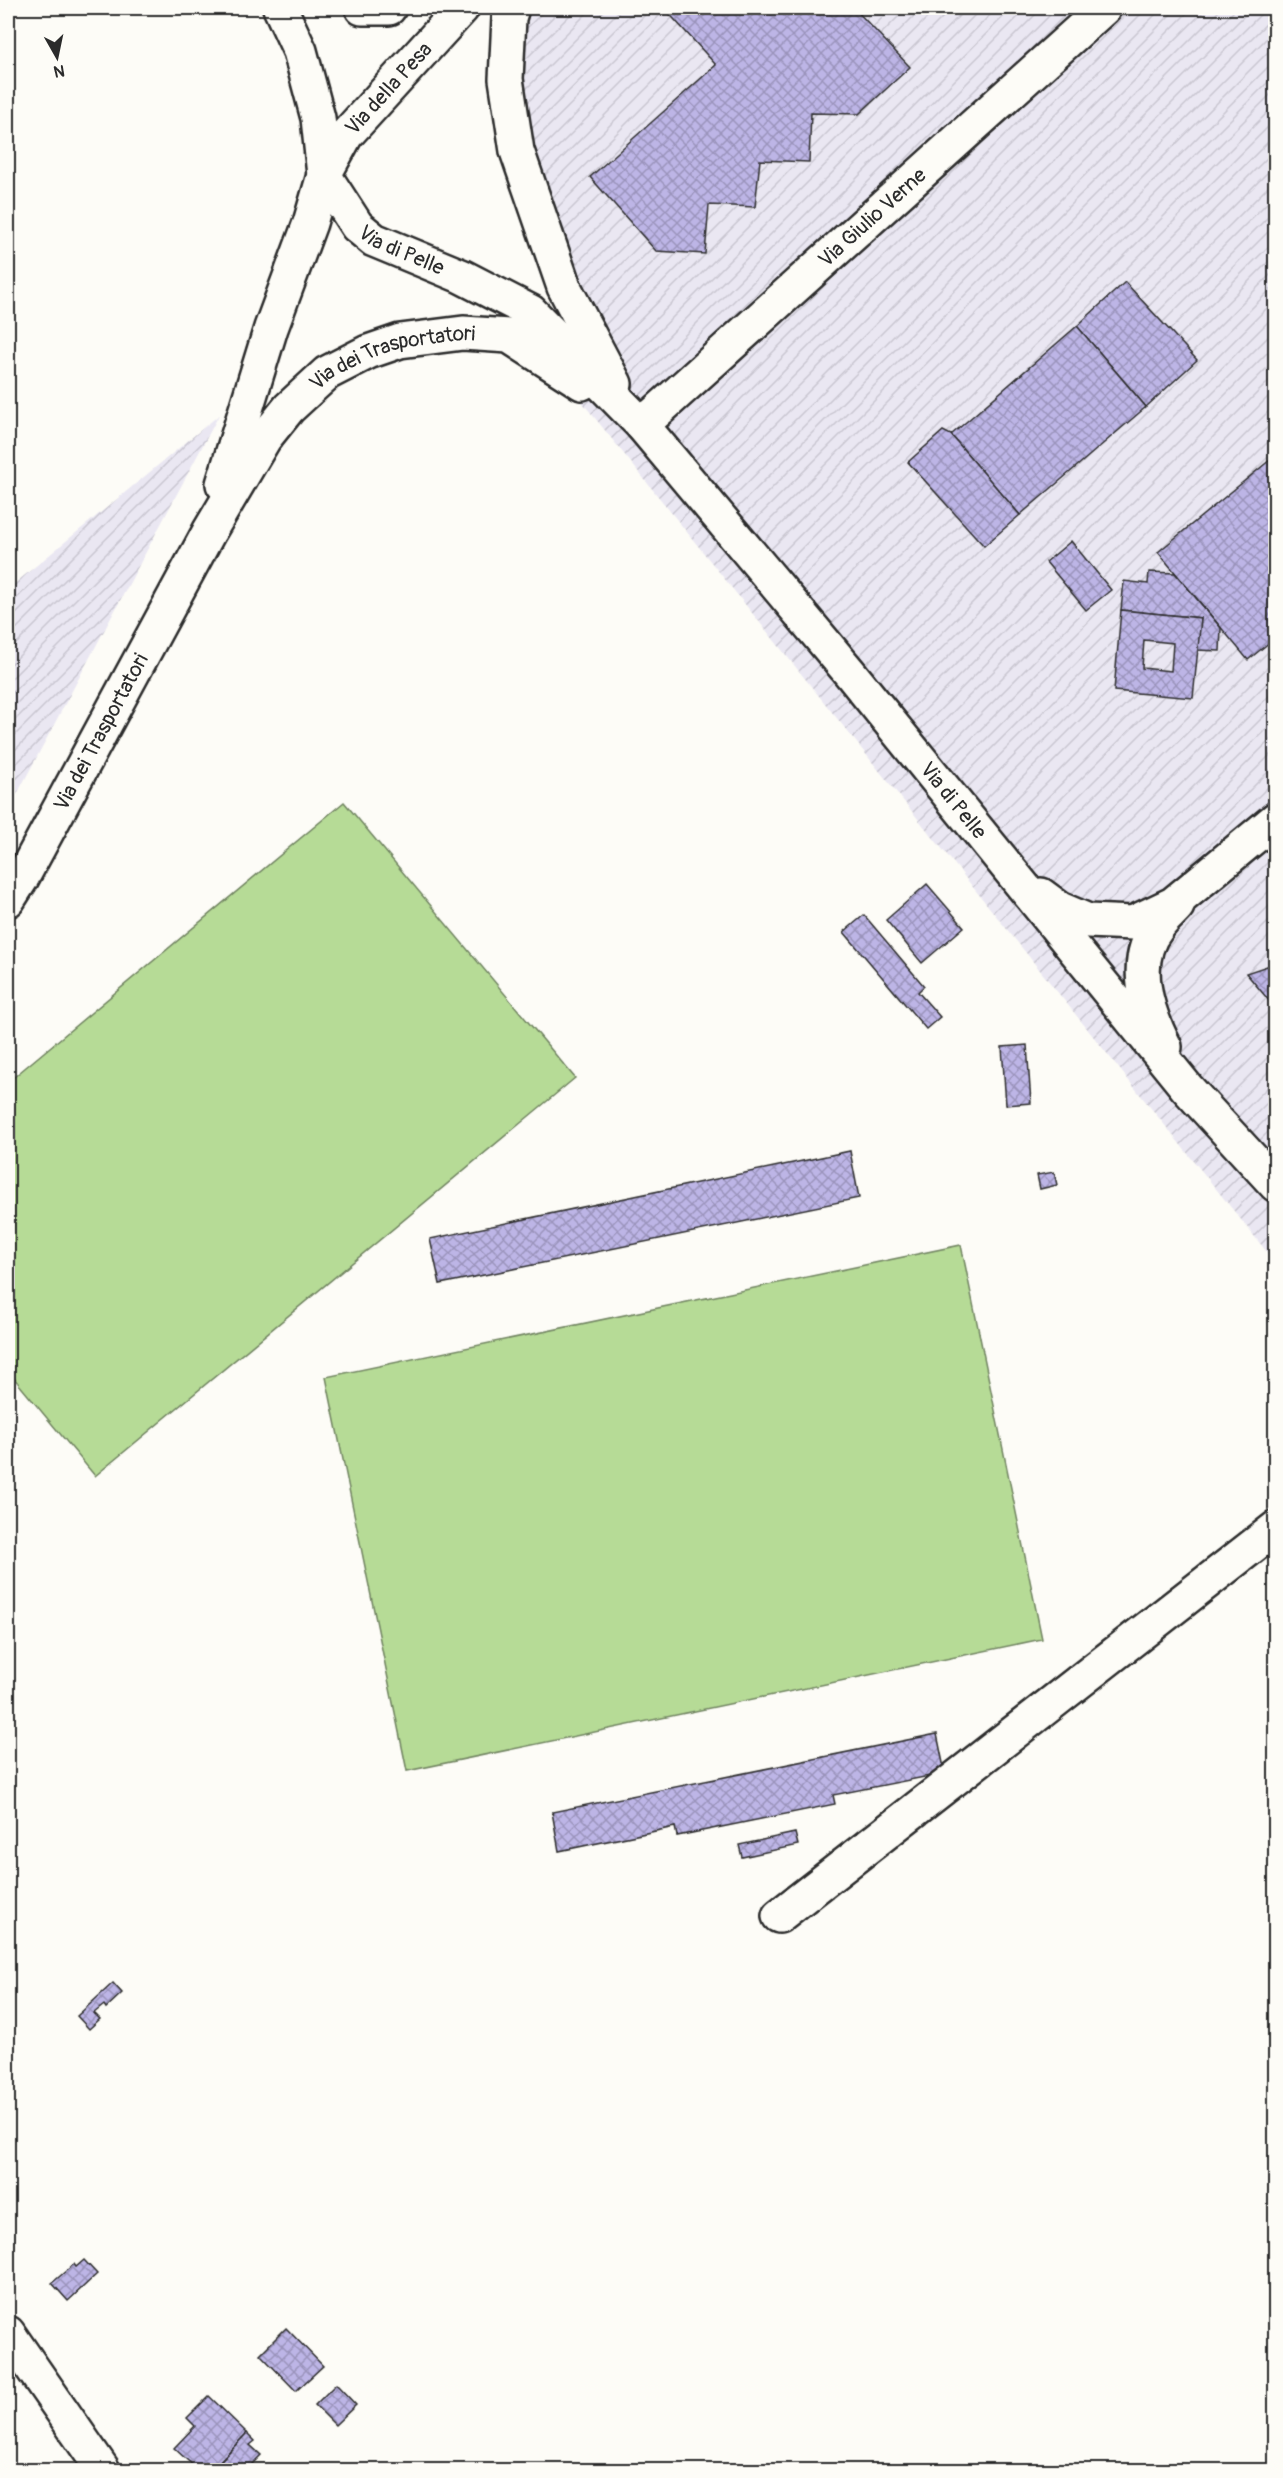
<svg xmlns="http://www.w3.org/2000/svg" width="1283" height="2478" viewBox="0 0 1283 2478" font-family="Pangolin,sans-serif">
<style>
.industrial{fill:url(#industrial-furrows)}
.grass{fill:#b6db96;stroke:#708360;stroke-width:1.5}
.building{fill:url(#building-cross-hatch);stroke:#2b2b2b;stroke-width:1.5;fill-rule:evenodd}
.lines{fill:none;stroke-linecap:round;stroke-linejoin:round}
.minor-casing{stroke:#2b2b2b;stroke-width:38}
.minor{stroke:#fdfcf7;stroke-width:33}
.labels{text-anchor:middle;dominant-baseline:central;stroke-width:4.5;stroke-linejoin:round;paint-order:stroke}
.street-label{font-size:21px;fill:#2b2b2b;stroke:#fdfcf7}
</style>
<defs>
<pattern id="industrial-furrows" width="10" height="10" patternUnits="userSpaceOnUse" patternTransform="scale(1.5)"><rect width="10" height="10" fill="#eae7f2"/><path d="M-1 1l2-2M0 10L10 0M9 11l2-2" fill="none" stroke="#c9c6d0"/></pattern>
<pattern id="building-cross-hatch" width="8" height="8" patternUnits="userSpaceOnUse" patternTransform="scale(1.5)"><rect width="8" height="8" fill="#bdb5e6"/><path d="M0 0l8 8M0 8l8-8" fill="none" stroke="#9a93bb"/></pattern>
</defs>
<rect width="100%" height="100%" fill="#fdfcf7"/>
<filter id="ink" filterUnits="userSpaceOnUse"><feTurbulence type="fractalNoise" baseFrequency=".0167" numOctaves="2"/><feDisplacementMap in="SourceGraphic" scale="12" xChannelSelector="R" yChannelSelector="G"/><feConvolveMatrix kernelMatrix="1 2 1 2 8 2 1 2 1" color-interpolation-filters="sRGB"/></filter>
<g filter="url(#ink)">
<!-- industrial -->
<g class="industrial">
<polygon points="490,8 1275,8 1275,1262 570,387"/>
<polygon points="219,415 8,811 8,589"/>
</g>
<!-- grass -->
<g class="grass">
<polygon points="344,802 575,1078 95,1476 8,1371 8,1082"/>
<polygon points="961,1245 1042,1639 407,1771 326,1377"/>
</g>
<!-- building -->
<g class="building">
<polygon points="664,8 854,8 910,67 859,114 811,113 809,162 760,160 755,207 709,205 705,254 656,251 590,177 716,65"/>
<polygon points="1125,282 1197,360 1146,407 1077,326"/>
<polygon points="1077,326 1146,407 1020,515 951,435"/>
<polygon points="943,431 951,435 1020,515 984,546 908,462"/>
<polygon points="1276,455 1276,637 1248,660 1158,552"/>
<polygon points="1071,541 1111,590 1086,610 1046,562"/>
<polygon points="1149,572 1175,573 1221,628 1220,651 1197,650 1201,618 1121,610 1124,581 1148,584"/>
<path d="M 1121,610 L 1201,618 L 1193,698 L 1114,691 ZM 1144,640 L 1173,643 L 1171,671 L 1142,668 Z"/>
<polygon points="927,884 964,927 922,963 886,920"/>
<polygon points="864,915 924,986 918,992 940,1017 926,1029 844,932"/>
<polygon points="1276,963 1276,1009 1246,973"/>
<polygon points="1027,1045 1031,1103 1006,1105 1002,1047"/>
<polygon points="850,1151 859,1198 440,1284 430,1239"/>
<polygon points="1054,1172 1057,1185 1040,1189 1037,1175"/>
<polygon points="937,1734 945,1773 833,1795 835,1804 677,1836 675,1827 559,1851 552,1812"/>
<polygon points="795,1833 798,1845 742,1857 739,1845"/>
<polygon points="113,1983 122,1993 106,2008 104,2005 94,2013 100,2019 89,2029 77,2016"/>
<polygon points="84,2260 97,2274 68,2301 52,2283 74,2264 76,2267"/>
<polygon points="286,2328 323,2366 296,2391 260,2354"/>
<polygon points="336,2384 356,2405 335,2425 315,2405"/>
<polygon points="209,2396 247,2433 211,2470 207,2465 202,2470 198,2470 174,2448 195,2426 187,2418"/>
<polygon points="247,2433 255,2441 250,2445 261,2455 246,2470 212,2470"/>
</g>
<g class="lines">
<defs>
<g id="minor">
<path id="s1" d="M 280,8 L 300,51 L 318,118 L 324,175 L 357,226 L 374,240 L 461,276 L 531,312 L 642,425 L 850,673 L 1187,1088 L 1276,1185"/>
<polyline points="362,8 389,8"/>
<polyline points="512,8 509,18 506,79 517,151 564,287 615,384"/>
<path id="s2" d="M 642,425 L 1104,8"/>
<path id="s3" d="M 223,484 L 271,328 L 310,223 L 324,175 L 346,135 L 462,8"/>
<polyline points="1041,895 1060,909 1088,921 1133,923 1173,904 1276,819"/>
<path id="s4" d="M 8,900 L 22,878 L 209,532 L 264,439 L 289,408 L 327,373 L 368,352 L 400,341 L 463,333 L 509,336 L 582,383"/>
<path d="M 1165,1047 C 1147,1012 1130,961 1158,927 C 1163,919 1171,913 1177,906"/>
<polyline points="779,1916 1276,1528"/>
<polyline points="8,2333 103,2470"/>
</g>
</defs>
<!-- minor casing -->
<use href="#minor" class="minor-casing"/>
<!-- minor -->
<use href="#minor" class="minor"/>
</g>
</g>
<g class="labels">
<!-- street labels -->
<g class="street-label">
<text stroke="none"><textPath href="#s3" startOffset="434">Via della Pesa</textPath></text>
<text stroke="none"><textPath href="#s2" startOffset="310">Via Giulio Verne</textPath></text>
<text stroke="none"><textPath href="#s1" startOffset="286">Via di Pelle</textPath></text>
<text stroke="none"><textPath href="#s4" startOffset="687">Via dei Trasportatori</textPath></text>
<text stroke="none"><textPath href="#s4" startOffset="192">Via dei Trasportatori</textPath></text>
<text stroke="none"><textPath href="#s1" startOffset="1076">Via di Pelle</textPath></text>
</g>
</g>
<!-- margin -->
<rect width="1283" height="2478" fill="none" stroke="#fdfcf7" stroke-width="30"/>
<rect x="15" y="15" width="1253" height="2448" fill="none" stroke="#2b2b2b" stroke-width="2" filter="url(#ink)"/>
<!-- north arrow -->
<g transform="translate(57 57) rotate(171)" stroke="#fdfcf7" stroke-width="4.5" paint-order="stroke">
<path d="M0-4.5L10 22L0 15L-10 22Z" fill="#2b2b2b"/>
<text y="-9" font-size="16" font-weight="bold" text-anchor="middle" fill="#2b2b2b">N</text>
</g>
</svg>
